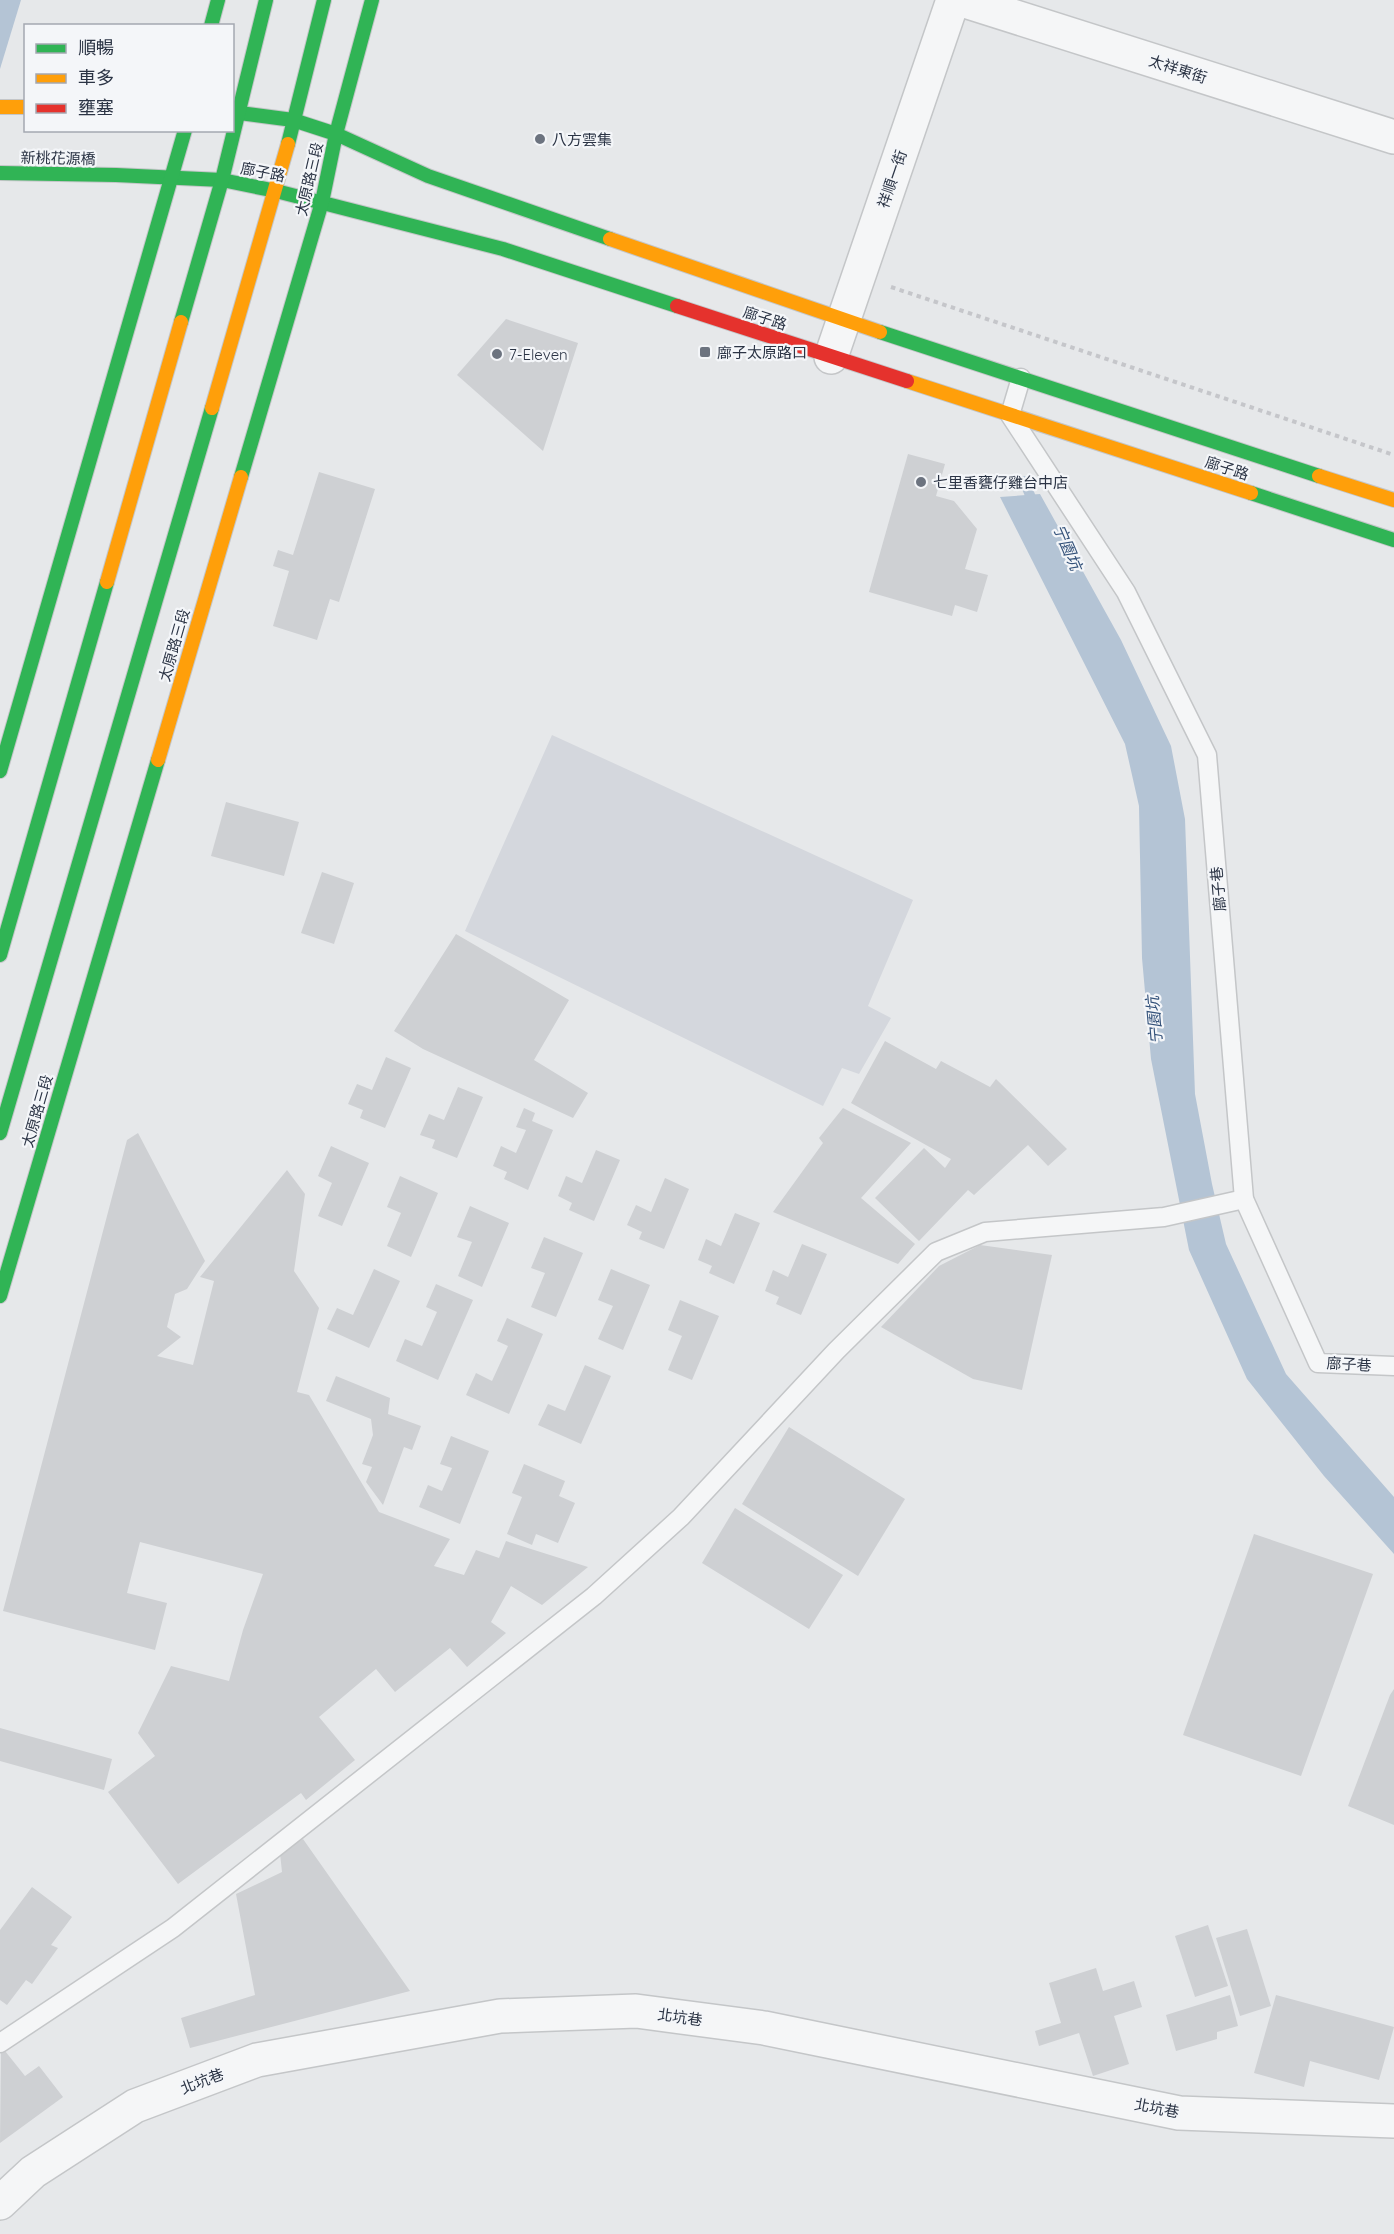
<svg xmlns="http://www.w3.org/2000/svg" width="1394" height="2234" viewBox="0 0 1394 2234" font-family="Quicksand,'Noto Sans TC',sans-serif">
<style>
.built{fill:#d4d7dd}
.water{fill:#b4c4d5}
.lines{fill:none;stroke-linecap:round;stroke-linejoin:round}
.stream{stroke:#b4c4d5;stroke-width:10}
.building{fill:#ced0d3}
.lane-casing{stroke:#c4c6c8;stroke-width:21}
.street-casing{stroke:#c4c6c8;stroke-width:36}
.fast-casing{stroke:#c4c6c8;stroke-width:16}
.slow-casing{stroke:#c4c6c8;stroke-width:16}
.jam-casing{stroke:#c4c6c8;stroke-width:16}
.path{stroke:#c5c6ca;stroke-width:4;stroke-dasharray:4.5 4.5;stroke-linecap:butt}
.lane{stroke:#f5f6f7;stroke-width:18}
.street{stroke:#f5f6f7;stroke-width:33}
.fast{stroke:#30b455;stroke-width:14}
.slow{stroke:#ff9f0a;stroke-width:14}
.jam{stroke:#e5322d;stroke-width:14}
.poi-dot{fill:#6c737f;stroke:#f4f6f9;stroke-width:2}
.labels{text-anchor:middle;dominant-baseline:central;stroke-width:4.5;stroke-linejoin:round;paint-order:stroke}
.street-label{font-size:15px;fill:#2b3445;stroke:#f4f6f9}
.poi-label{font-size:15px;fill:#2b3445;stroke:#f4f6f9;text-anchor:start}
.water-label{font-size:16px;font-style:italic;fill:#34527a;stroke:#f4f6f9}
</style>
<rect width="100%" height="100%" fill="#e6e8ea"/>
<!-- built -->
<polygon class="built" points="552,735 913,900 868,1006 891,1018 859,1074 842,1068 823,1106 465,931"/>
<!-- water -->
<g class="water">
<polygon points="0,0 21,0 0,69"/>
<polygon points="1040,494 1121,640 1171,746 1185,819 1195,1094 1212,1184 1226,1244 1286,1374 1394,1497 1394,1554 1324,1476 1247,1379 1189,1250 1151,1059 1142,958 1139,806 1125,744 1000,497"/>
</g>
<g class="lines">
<!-- stream -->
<polyline class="stream" points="1024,481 1035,507"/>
</g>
<!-- building -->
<g class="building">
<polygon points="506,319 578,343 543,451 457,375"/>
<polygon points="908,454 945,464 936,496 954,501 977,529 965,569 988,575 977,612 955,605 952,616 869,592"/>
<polygon points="319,472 375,489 339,602 330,599 317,640 273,626 289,571 273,566 278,550 293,555"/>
<polygon points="226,802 299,822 284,876 211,856"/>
<polygon points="322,872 354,883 334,944 301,933"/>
<polygon points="456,934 569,1000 534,1060 588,1093 573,1118 423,1049 394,1031"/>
<polygon points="885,1041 936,1069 941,1061 990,1087 996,1079 1067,1149 1048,1166 1028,1145 974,1195 968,1190 919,1241 875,1198 924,1148 945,1168 951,1159 851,1103"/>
<polygon points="386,1057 411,1068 385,1128 360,1118 363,1110 348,1104 357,1084 372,1090"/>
<polygon points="458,1087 483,1097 457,1158 432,1148 435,1140 420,1135 429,1114 444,1120"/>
<polygon points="524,1108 535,1113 532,1121 553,1130 528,1190 504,1179 507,1172 493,1166 501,1146 516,1153 526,1130 516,1127"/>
<polygon points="843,1108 911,1143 861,1198 915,1244 898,1264 773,1212 823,1143 819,1138"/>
<polygon points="138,1133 205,1261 187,1289 175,1294 167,1327 181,1337 157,1356 193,1365 214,1281 200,1277 287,1170 305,1194 294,1271 319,1308 297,1392 309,1395 379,1512 450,1539 434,1566 464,1575 476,1550 499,1558 506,1541 588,1567 542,1605 511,1586 491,1622 506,1633 467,1667 450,1648 395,1692 376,1669 319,1717 355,1760 306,1800 301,1793 178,1884 108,1792 155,1756 138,1733 171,1666 229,1681 243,1630 263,1574 140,1542 127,1593 167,1603 155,1650 3,1611 127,1140"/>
<polygon points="331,1146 369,1163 342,1226 318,1216 332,1183 318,1176"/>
<polygon points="596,1150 620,1160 594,1221 569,1210 572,1203 558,1196 566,1176 582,1183"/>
<polygon points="400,1176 438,1193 411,1257 387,1246 401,1213 387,1207"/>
<polygon points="665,1178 689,1189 664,1249 639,1239 642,1232 627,1225 636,1205 651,1212"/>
<polygon points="470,1206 509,1223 482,1287 458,1276 472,1242 457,1237"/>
<polygon points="735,1213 760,1223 734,1284 709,1273 712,1266 698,1260 706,1239 721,1246"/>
<polygon points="544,1237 583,1253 556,1317 531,1307 545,1273 531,1268"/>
<polygon points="802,1244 827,1254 801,1315 776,1304 779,1297 765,1291 773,1270 788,1277"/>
<polygon points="980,1245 1052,1255 1022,1390 973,1379 881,1327 939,1266"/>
<polygon points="374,1269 400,1281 369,1348 327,1329 337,1308 353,1315"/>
<polygon points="611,1269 650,1285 623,1350 598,1339 613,1306 598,1300"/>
<polygon points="436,1284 473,1300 438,1380 396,1361 405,1339 422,1346 437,1312 426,1307"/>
<polygon points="680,1300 719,1316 692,1380 668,1370 682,1336 668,1330"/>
<polygon points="507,1318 543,1334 509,1414 466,1395 476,1373 492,1381 508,1346 497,1341"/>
<polygon points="585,1365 611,1376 581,1444 538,1425 548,1404 565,1411"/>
<polygon points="336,1376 390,1398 388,1414 421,1426 412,1450 404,1447 383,1505 366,1482 372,1467 362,1464 373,1435 371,1419 326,1401"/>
<polygon points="789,1427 905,1499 858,1576 742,1504"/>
<polygon points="451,1436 489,1451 460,1524 419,1507 428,1485 442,1491 452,1468 440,1464"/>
<polygon points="524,1464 565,1481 559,1496 575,1503 558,1543 536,1534 532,1545 507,1534 522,1497 512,1493"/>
<polygon points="735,1508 843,1575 809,1629 702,1563"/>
<polygon points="1254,1534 1373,1574 1301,1776 1183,1735"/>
<polygon points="1394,1689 1394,1825 1348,1806 1390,1695"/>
<polygon points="0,1728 112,1759 104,1790 0,1761"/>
<polygon points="303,1839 410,1991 190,2048 181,2018 255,1995 236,1894 282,1872 280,1853"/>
<polygon points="32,1887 72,1917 51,1945 58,1948 32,1984 26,1980 7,2005 0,2000 0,1930"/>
<polygon points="1208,1925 1228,1986 1195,1997 1175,1936"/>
<polygon points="1247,1929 1271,2006 1240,2016 1216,1938"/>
<polygon points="1096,1968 1103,1991 1134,1981 1142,2007 1114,2016 1129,2064 1093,2076 1079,2033 1039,2046 1035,2031 1061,2023 1049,1983"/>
<polygon points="1230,1995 1238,2026 1217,2032 1217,2039 1176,2051 1166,2015"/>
<polygon points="1276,1995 1394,2027 1379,2080 1310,2061 1304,2087 1254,2073"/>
<polygon points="1,2046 25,2076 39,2066 63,2097 0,2143"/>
</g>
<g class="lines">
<defs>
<g id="lane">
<polyline points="1021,378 1010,415 1126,592 1207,755 1244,1199 1318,1363 1394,1366"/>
<polyline points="0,2043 173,1928 594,1596 681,1517 836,1351 936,1252 985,1232 1164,1217 1244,1199"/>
</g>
<g id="street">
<polyline points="962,0 1394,137"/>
<polyline points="831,357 953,0"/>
<polyline points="0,2203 33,2172 135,2106 257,2060 500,2016 636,2011 764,2028 1179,2113 1394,2121"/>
</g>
<g id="fast">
<polyline points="211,26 218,0"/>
<polyline points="232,112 293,120 336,134 428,176 610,239"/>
<polyline points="288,144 324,0"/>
<polyline points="0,173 116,175 222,180 276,191 503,249 677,306"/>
<polyline points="181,322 222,180 266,0"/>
<polyline points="880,332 1319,476"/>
<polyline points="241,477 322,202 336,134 372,0"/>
<polyline points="1251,493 1394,540"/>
<polyline points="0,771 185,130"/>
<polyline points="0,955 107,582"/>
<polyline points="0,1133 212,408"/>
<polyline points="0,1296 158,760"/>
</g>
<g id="slow">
<polyline points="0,107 26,107"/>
<polyline points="610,239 880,332"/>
<polyline points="907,381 1251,493"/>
<polyline points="212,408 288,144"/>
<polyline points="1319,476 1394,500"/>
<polyline points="107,582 181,322"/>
<polyline points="158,760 241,477"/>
</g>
<polyline id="jam" points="677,306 907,381"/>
</defs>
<!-- lane casing -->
<use href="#lane" class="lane-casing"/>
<!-- street casing -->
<use href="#street" class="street-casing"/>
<!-- fast casing -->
<use href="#fast" class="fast-casing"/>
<!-- slow casing -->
<use href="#slow" class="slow-casing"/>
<!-- jam casing -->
<use href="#jam" class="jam-casing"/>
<!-- path -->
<polyline class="path" points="891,287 1394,455"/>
<!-- lane -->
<use href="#lane" class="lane"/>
<!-- street -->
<use href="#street" class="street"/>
<!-- fast -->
<use href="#fast" class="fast"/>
<!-- slow -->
<use href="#slow" class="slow"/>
<!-- jam -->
<use href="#jam" class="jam"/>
</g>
<!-- markers -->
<g class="poi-dot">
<circle cx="540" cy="139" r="6"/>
<rect x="699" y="346" width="12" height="12" rx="3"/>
<circle cx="497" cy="354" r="6"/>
<circle cx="921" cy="482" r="6"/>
</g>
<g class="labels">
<!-- street labels -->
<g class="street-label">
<text transform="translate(1178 69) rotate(18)">太祥東街</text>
<text transform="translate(58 158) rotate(1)">新桃花源橋</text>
<text transform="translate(263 172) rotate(11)">廍子路</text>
<text transform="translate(309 179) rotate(-77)">太原路三段</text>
<text transform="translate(892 179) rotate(-71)">祥順一街</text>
<text transform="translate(765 318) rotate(18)">廍子路</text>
<text transform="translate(1227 468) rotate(18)">廍子路</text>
<text transform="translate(174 645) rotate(-74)">太原路三段</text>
<text transform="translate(1218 889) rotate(-95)">廍子巷</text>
<text transform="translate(37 1111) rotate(-74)">太原路三段</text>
<text transform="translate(1349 1364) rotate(3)">廍子巷</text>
<text transform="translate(680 2017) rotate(8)">北坑巷</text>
<text transform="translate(202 2081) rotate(-21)">北坑巷</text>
<text transform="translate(1157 2108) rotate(11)">北坑巷</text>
</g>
<!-- poi labels -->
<g class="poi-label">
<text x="552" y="139">八方雲集</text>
<text x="717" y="352">廍子太原路口</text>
<text x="509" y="354">7-Eleven</text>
<text x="933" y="482">七里香甕仔雞台中店</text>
</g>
<!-- water labels -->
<g class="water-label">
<text transform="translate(1068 547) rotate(67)">宁園坑</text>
<text transform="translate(1154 1020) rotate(-95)">宁園坑</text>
</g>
</g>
<!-- legend -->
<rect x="24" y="24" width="210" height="108" fill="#f4f6f9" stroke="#a4a8b1" stroke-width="1.5"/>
<rect x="36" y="44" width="30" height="9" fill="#30b455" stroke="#a4a8b1" stroke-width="1.5"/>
<text x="78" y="54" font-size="18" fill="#2b3445">順暢</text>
<rect x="36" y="74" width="30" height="9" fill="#ff9f0a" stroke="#a4a8b1" stroke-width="1.5"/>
<text x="78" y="84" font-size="18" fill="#2b3445">車多</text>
<rect x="36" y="104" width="30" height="9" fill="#e5322d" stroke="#a4a8b1" stroke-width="1.5"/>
<text x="78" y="114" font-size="18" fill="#2b3445">壅塞</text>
</svg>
